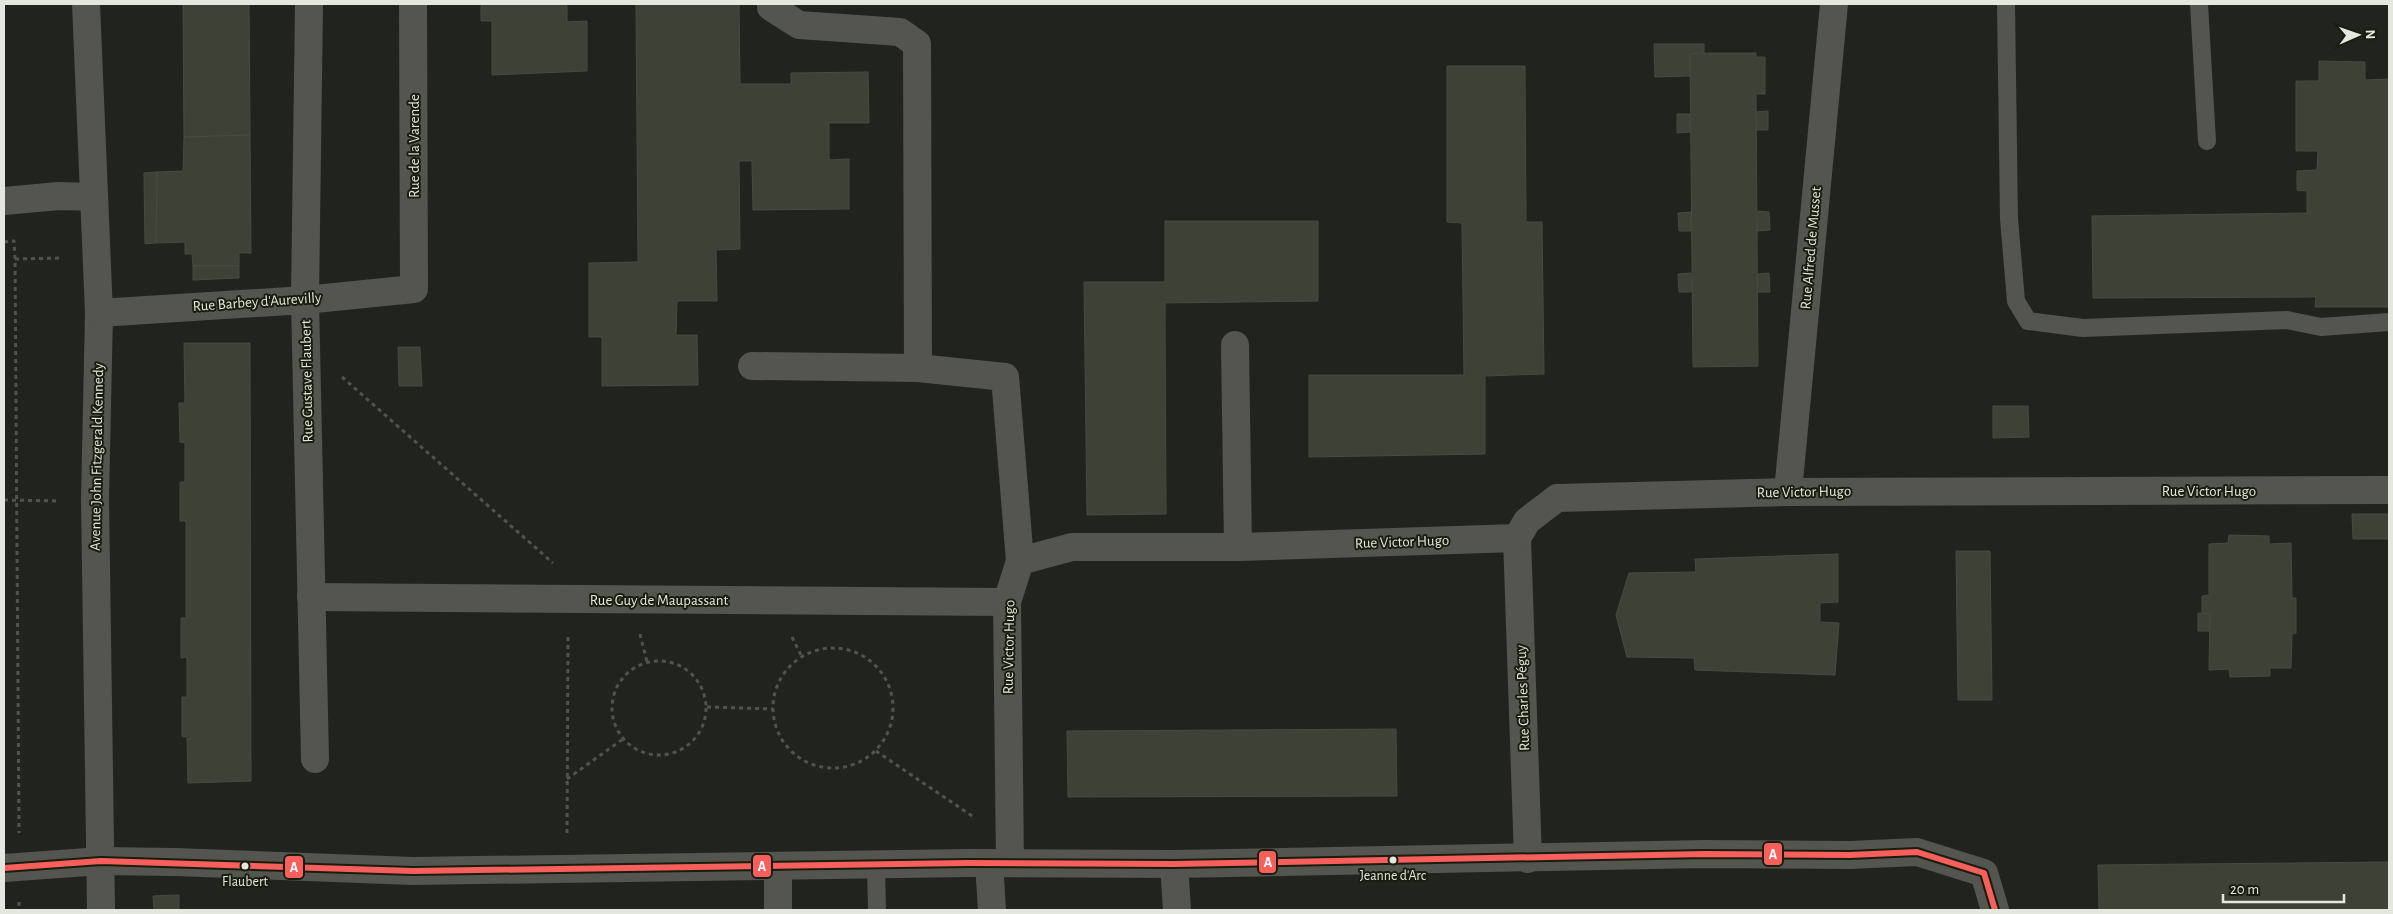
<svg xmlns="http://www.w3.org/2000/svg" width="2393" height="914" viewBox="0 0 2393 914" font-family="'Alegreya Sans',sans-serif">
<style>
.building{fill:#3e4236;stroke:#474943}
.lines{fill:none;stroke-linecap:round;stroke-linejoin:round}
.path{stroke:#51544d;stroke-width:3;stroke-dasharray:4 4;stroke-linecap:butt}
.service{stroke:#53554e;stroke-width:18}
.minor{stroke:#53554e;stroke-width:28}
.bus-1-casing{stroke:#191d0f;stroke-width:10}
.bus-1{stroke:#f65f5b;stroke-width:6}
.bus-dot{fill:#e4e7dd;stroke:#191d0f;stroke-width:2}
.labels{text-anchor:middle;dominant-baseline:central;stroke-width:4;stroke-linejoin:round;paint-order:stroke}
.bus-label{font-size:14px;fill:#e4e7dd;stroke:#191d0f}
.street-label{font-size:15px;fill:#e4e7dd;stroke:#191d0f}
.line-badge{stroke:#191d0f;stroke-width:2}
.badge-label{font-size:14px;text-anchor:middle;font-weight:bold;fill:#fff}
</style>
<rect width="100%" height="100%" fill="#21241c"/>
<!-- building -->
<g class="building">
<polygon points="183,4 249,4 250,135 184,137"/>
<polygon points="481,4 567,4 567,22 587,21 587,71 492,75 492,21 481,21"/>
<polygon points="636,4 739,4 740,84 791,84 791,73 868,72 869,123 829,123 829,160 849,159 849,209 753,210 752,161 739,161 740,249 716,250 717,301 677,301 676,335 697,335 698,385 602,386 602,337 589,337 589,263 638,262"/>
<polygon points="1654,44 1704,44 1704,53 1690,54 1690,76 1655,77"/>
<polygon points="1704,53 1756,53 1756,57 1765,57 1765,94 1756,94 1758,366 1693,367 1690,54"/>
<polygon points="2319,61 2365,62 2365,80 2389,79 2389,307 2315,307 2316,297 2093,298 2092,216 2307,213 2307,191 2297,190 2297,171 2317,170 2318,151 2296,151 2296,81 2319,81"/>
<polygon points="1447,66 1525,66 1526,222 1542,222 1544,374 1485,376 1485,454 1309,457 1309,375 1464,375 1462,223 1447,222"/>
<polygon points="1768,111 1768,130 1757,130 1756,112"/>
<polygon points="1677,114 1690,114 1690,132 1677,133"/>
<polygon points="250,135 251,253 239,253 239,266 193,266 192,254 185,254 185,242 156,243 157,172 183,171 184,137"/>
<polygon points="157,172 156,243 145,244 144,173"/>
<polygon points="1758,211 1769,212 1770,230 1757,231"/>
<polygon points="1691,212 1691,231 1679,231 1678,213"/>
<polygon points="1165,221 1318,221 1318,301 1165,303 1166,514 1087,515 1084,282 1165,282"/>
<polygon points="193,266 239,266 239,278 193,280"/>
<polygon points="1691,273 1692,292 1679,292 1678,274"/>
<polygon points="1769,273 1770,292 1757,292 1758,274"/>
<polygon points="184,343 250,343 251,781 188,783 187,737 182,736 182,697 187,697 187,657 181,658 181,618 186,618 186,521 180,521 180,482 185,482 185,443 180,442 179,403 185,403"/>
<polygon points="398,347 420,347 422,386 399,386"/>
<polygon points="1993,406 2028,406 2029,437 1993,438"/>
<polygon points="2352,514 2389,514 2389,539 2353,539"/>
<polygon points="2229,535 2269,536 2269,544 2291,543 2292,598 2296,598 2296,633 2292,634 2291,668 2270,668 2270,676 2230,677 2229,669 2209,670 2210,614 2202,614 2202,596 2209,595 2209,544 2228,543"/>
<polygon points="1956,551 1990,551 1992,700 1958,700"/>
<polygon points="1838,554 1838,602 1820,603 1820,622 1839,623 1835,675 1695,670 1694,658 1627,657 1616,615 1629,573 1696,572 1695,559"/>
<polygon points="2198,613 2210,614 2209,631 2198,631"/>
<polygon points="1396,729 1397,796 1068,797 1067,731"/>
<polygon points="2389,862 2389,910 2099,910 2098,865"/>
<polygon points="179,895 179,910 154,910 153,896"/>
</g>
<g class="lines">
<!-- path -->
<g class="path">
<polyline points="4,242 14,241 15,259 19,833"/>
<polyline points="15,259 61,258"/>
<polyline points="342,377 553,563"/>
<polyline points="4,500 59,501"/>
<polyline points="640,634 647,662"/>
<polyline points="792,637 802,657"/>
<circle cx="833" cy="708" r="60"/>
<circle cx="659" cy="708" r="47"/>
<polyline points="707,707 773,709"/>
<polyline points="876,751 975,818"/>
<polyline points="567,779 623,739"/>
<polyline points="567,833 568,634"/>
<polyline points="19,902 19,910"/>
</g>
<!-- service -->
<g class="service">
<polyline points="2006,4 2009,219 2016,301 2028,321 2083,328 2287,320 2321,327 2389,322"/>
<polyline points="2199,4 2207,141"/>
<polyline points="876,865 877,910"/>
</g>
<!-- minor -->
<g class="minor">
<polyline points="86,4 99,313 95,499 101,910"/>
<polyline points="309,4 305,300 315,759"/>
<polyline points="771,4 771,7 799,25 900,32 917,44 918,368 1005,377 1020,561"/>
<polyline points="4,201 59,196 94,197"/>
<polyline points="99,313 305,300 414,289 413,4"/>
<polyline points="1235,345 1238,547"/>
<polyline points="752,366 918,368"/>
<polyline points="1788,492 1834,4"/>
<polyline points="1517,538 1528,859"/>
<polyline points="311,597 1007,602"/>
<polyline points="989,863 992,910"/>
<polyline points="1010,863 1007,602 1020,561 1072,547 1238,547 1517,538 1527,521 1557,498 1788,492 2389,490"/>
<polyline points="1174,864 1177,910"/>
<polyline points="778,867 778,910"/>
<polyline points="4,868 101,861 175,862 413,871 968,863 1174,864 1705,854 1850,855 1917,852 1984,873 1995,910"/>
</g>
<defs>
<polyline id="bus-1" points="4,868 101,861 413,871 968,863 1174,864 1705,854 1850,855 1917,852 1984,873 1995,910"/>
</defs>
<!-- bus-1 casing -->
<use href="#bus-1" class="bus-1-casing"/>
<!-- bus-1 -->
<use href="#bus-1" class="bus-1"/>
</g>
<!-- markers -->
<g class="bus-dot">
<circle cx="1393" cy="860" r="4.5"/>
<circle cx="245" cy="866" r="4.5"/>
</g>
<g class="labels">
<!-- bus labels -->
<g class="bus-label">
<text x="1393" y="876">Jeanne d'Arc</text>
<text x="245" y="882">Flaubert</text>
</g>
<!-- street labels -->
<g class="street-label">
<text transform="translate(414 146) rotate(-90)">Rue de la Varende</text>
<text transform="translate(1811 248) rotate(-85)">Rue Alfred de Musset</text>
<text transform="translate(257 302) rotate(-4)">Rue Barbey d'Aurevilly</text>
<text transform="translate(307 381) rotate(-91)">Rue Gustave Flaubert</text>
<text transform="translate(97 457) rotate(-89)">Avenue John Fitzgerald Kennedy</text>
<text x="2209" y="491">Rue Victor Hugo</text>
<text transform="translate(1804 492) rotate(-1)">Rue Victor Hugo</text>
<text transform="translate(1402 542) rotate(-2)">Rue Victor Hugo</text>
<text x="659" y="600">Rue Guy de Maupassant</text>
<text transform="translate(1009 647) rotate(-89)">Rue Victor Hugo</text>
<text transform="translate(1523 698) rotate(-92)">Rue Charles Péguy</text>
</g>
</g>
<g class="line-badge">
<rect x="1763" y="842" width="20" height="24" rx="5" fill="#f65f5b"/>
<rect x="1258" y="850" width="19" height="24" rx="5" fill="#f65f5b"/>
<rect x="752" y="854" width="20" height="24" rx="5" fill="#f65f5b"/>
<rect x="284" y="855" width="20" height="24" rx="5" fill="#f65f5b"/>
</g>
<g class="badge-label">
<text x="1773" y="859">A</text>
<text x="1268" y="867">A</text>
<text x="762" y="871">A</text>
<text x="294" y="872">A</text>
</g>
<!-- border -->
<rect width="2393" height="914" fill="none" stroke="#e4e7dd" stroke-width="10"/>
<!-- north arrow -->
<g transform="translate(2358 35) rotate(88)" stroke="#191d0f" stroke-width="4" paint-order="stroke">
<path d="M0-4L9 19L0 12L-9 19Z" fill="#e4e7dd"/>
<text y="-8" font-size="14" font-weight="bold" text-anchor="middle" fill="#e4e7dd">N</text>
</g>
<!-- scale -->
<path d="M2223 894v8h121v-8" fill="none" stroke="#e4e7dd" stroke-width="2.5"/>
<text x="2230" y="894" font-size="15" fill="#e4e7dd" stroke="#191d0f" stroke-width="4" paint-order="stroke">20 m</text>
</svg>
